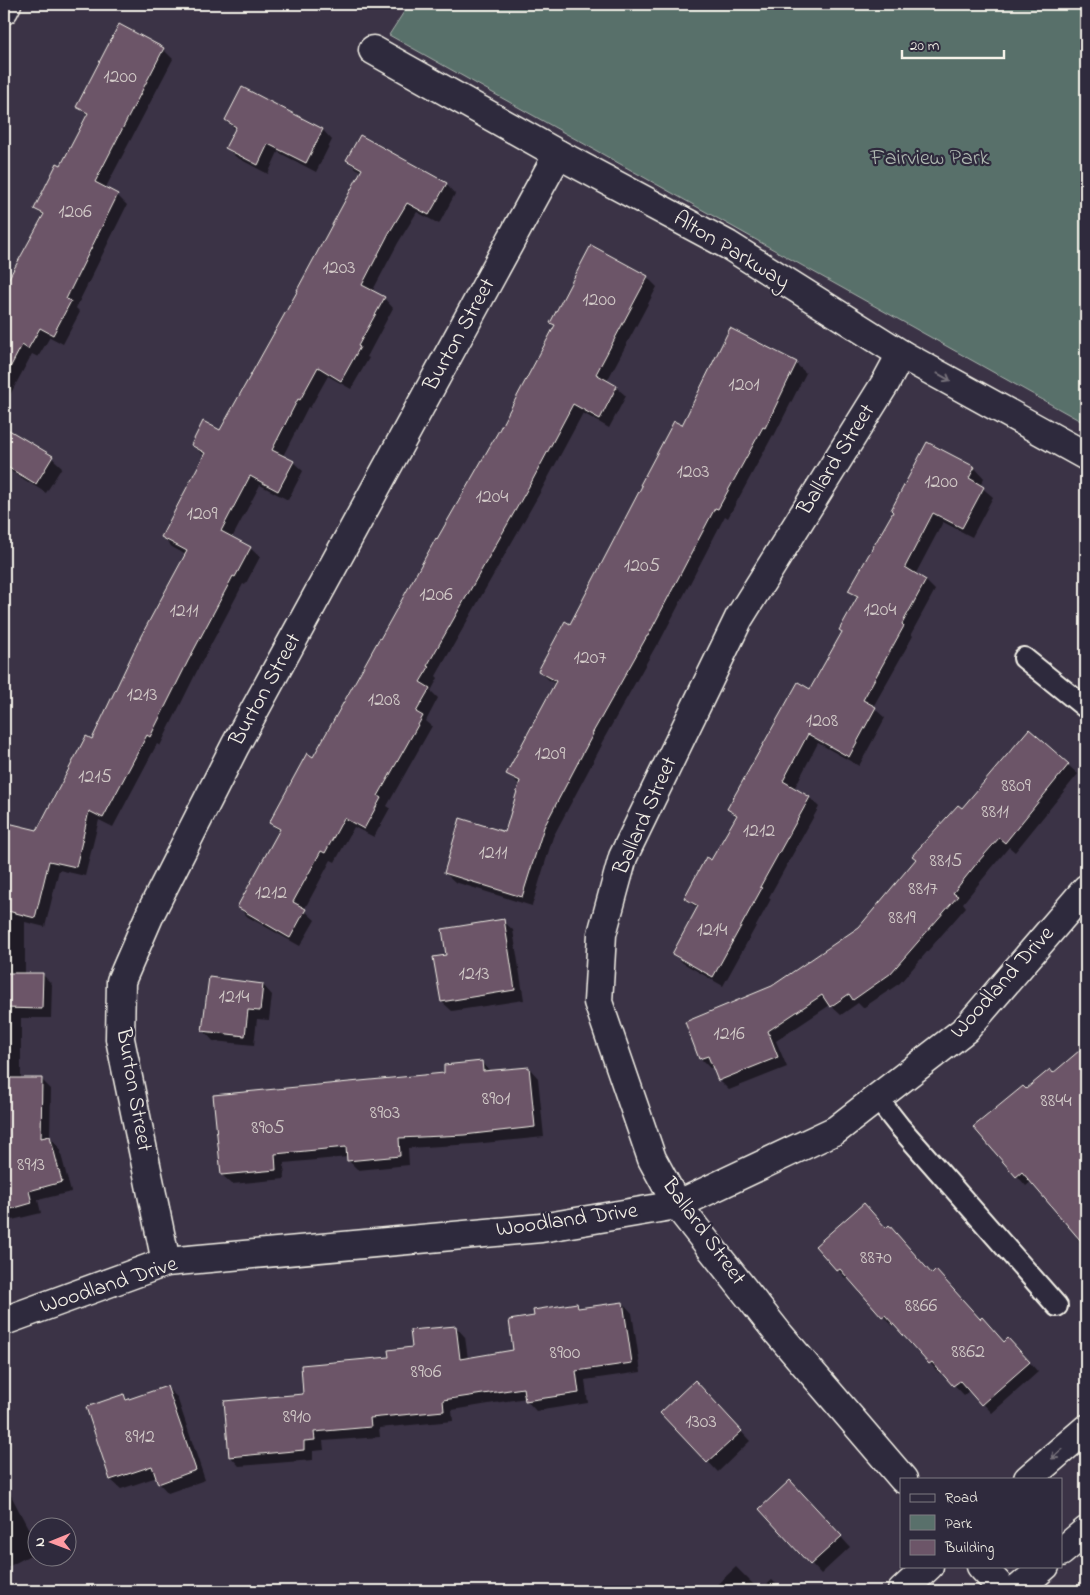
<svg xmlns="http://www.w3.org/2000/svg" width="1090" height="1595" viewBox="0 0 1090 1595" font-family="'Indie Flower',sans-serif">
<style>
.green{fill:#59706b;stroke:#a6b0aa}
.shadow{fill:#0007}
.building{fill:#6c5568;stroke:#f4f1e8}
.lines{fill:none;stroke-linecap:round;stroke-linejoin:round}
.lane-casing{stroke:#f4f1e8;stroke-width:24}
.street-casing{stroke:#f4f1e8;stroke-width:31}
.primary-casing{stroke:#f4f1e8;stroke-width:31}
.lane{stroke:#2f2a3d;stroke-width:20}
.street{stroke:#2f2a3d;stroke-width:28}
.primary{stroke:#2f2a3d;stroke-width:28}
.oneway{stroke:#747079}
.labels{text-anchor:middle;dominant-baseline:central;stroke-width:4.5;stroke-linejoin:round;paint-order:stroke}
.number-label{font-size:20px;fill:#d2cac8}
.park-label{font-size:22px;fill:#aeb7b0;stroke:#2f2a3d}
.street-label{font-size:22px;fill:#f4f1e8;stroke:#2f2a3d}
</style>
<rect width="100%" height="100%" fill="#3b3346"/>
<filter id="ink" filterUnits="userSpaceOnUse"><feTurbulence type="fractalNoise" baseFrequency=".02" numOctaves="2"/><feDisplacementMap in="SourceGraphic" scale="10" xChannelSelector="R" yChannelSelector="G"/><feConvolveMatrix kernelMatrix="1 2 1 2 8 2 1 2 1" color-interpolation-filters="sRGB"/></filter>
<g filter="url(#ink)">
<!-- green -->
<polygon class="green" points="409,4 1086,4 1086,424 389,35"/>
<!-- shadow -->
<g class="shadow">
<polygon points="163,49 173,59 105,189 117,195 127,205 76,308 80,312 63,344 50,337 38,357 32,354 4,406 4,290 44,217 36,209 62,167 88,116 78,106"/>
<polygon points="243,89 323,130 332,140 316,172 278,152 268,174 236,157 227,148 236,130 226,120"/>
<polygon points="347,160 446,184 455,194 439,224 417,212 398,243 372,292 384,298 393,308 367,357 369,358 351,389 328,376 310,408 308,407 283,456 293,462 303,471 288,500 260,485 232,538 250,548 260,557 245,585 243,584 197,671 160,746 157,744 113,827 99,820 85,876 59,870 45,927 25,922 25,974 42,974 52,984 51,1018 21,1018 21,1079 41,1079 51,1089 50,1137 59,1147 71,1192 38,1200 41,1213 4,1222 4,823 37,832 92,741 186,555 172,547 162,537 205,456 192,445 220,432 299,290 362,172 357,169"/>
<polygon points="592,247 648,278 657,287 607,381 616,387 626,396 609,428 583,413 541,491 436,676 438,678 431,691 438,698 426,721 432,726 387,806 390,808 374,837 354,827 335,862 331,860 304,910 315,920 300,946 248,917 238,907 280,832 271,823 313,758 499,433 555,326 552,322"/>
<polygon points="731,330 796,364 806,373 774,436 773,435 728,518 725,516 658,645 657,644 601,744 602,745 553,837 532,906 455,882 445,873 505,834 520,785 508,774 556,684 549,680 539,671 570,625 683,427"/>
<polygon points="4,429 52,458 62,467 46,493 4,467"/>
<polygon points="928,443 975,468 984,478 980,486 993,497 972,537 943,522 915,575 926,581 935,590 911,634 913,636 873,707 885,718 859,766 818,743 794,789 810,798 819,807 769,897 771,899 723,986 683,963 673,953 698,909 685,898 712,861 737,817 729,809 811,690 843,632 858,599 850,591 894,512"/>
<polygon points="1086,599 1086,609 1082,605"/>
<polygon points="1030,731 1078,774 1015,852 1009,847 963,903 966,907 900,983 863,1008 858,1003 841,1015 830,1005 776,1041 787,1067 729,1090 719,1080 714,1067 710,1068 700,1058 773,987 860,928"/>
<polygon points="503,921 513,930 524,1000 452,1011 442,1002 448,956"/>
<polygon points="263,985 272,995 269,1020 257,1019 254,1045 213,1041 204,1031"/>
<polygon points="1086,1047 1086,1249 1076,1237 1078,1235 1032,1181 1026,1186 975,1127 1026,1091 1053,1075"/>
<polygon points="481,1062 491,1072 529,1068 538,1078 544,1137 474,1144 408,1148 409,1165 358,1170 348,1160 348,1157 284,1163 285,1179 232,1184 222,1175 445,1074"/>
<polygon points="887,1229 1004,1344 1018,1349 1038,1372 992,1413 970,1390 964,1395 941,1371 939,1373 895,1324 893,1326 883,1316 850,1278 847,1280 838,1270"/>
<polygon points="623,1303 632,1313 641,1372 585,1380 588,1403 536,1411 527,1401 526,1398 452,1410 453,1421 379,1428 380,1437 323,1441 324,1450 313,1451 313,1460 239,1466 230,1456 304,1395 390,1359 456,1327 465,1337 468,1359 515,1352 536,1317 577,1304 582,1309"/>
<polygon points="167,1388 177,1397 205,1480 168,1493 159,1483 157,1477 121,1489 111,1480 87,1408 124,1395 129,1401"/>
<polygon points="704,1392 750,1441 718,1472 662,1413"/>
<polygon points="4,1482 38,1547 38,1551 4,1569"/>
<polygon points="800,1491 850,1547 821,1574 761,1509"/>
<polygon points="736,1567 760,1591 772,1580 783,1591 710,1591"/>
</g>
<!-- building -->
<g class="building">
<polygon points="119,24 164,48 95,182 118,194 66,299 71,301 53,335 40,328 28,349 22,345 4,379 4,287 44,214 34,209 57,163 61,165 88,113 76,107"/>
<polygon points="242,87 323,129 306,163 268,144 258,165 225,148 236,127 225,120"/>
<polygon points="360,135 447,183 429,215 407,203 389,233 362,285 385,297 358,346 360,347 341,381 318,367 300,400 298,399 272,450 294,461 278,491 250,476 221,531 251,547 235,577 233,576 188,661 150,737 147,735 103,818 89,811 76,867 49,861 35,918 4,910 4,822 37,830 86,736 92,739 141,636 187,551 161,537 205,453 191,445 203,421 220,430 298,290 297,290 362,169 346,160"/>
<polygon points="591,245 648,276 596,374 617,386 600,419 573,404 532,481 427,666 429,667 420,682 430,688 416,712 423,716 378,796 381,798 364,829 344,818 325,853 321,851 293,902 306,909 290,938 237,907 280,829 269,823 307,753 313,757 379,639 380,639 436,538 437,539 498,432 555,325 550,323"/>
<polygon points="730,328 797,362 765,428 763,427 718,509 715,508 648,636 647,636 592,734 593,734 544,827 522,897 444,873 460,818 505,832 520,781 506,774 556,681 538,671 565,621 570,624 642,486 640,485 674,421 682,425"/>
<polygon points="4,427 53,456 36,484 4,465"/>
<polygon points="927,442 975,467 969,478 984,487 962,528 933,513 905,567 926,580 902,624 904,626 863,700 876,707 849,757 808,734 783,781 810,797 760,887 762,888 713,977 672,954 698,906 684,898 706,857 711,860 737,815 727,809 798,682 810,689 842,632 839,630 858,596 848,591 893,512 891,510"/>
<polygon points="1029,729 1069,764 1005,843 999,838 977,863 953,893 958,896 890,974 853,1000 849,994 830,1007 822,995 768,1031 778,1057 718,1081 708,1056 699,1059 685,1022 772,986 859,927 916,859 912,856 937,828 958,805 962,808"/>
<polygon points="504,919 515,990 441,1002 433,957 446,955 442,929"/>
<polygon points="4,973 43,973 42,1009 4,1008"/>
<polygon points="209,977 263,984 260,1011 248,1010 245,1036 202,1031"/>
<polygon points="1086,1045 1086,1247 1022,1172 1016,1177 973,1127 1023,1086 1026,1089 1050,1069 1053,1073"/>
<polygon points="482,1061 483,1071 529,1067 535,1127 464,1135 399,1138 400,1156 347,1161 346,1147 275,1154 276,1170 221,1175 213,1095 444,1073 444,1065"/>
<polygon points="4,1078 42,1078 41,1138 50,1136 62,1182 29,1191 32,1203 4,1211"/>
<polygon points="864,1203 886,1228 889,1225 932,1274 936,1270 980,1319 982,1317 1004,1342 1008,1338 1030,1362 981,1405 960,1381 953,1386 932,1362 929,1364 885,1315 882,1317 840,1269 837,1271 815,1246"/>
<polygon points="623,1302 632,1363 576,1371 579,1393 525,1401 523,1388 443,1400 444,1411 370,1418 371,1427 314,1432 315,1440 304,1441 304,1450 229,1457 224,1401 303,1394 301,1365 389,1357 388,1350 412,1347 410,1330 456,1326 460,1359 513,1350 509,1320 534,1316 533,1310 577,1303 578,1308"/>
<polygon points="695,1380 742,1431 707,1463 660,1413"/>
<polygon points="167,1386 196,1470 158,1484 152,1466 110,1480 86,1407 124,1394 126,1400"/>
<polygon points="790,1480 842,1536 810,1565 759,1509"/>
</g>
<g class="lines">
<defs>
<g id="lane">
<polyline points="1024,658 1086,708"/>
<polyline points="877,1098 899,1126 1057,1306"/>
</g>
<g id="street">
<polyline points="4,10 7,4"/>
<polyline points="373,50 558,154 728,245 901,354 1086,456"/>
<polyline points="901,354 886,382 739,618 623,857 602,934 598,1002 652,1159 677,1205 778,1333 903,1479"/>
<polyline points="166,1262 120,1039 121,981 151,912 235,746 558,154"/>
<polyline points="4,1321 166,1262 541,1228 677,1205 836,1130 877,1098 966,1029 1086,889"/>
<polyline points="981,1566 1004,1591"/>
</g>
<g id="primary">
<polyline points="1028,1479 1086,1429"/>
<polyline points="1061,1552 1086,1531"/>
<polyline points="902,1591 929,1566"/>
<polyline points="1016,1591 1045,1566"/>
</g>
</defs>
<!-- lane casing -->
<use href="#lane" class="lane-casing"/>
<!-- street casing -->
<use href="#street" class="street-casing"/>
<!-- primary casing -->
<use href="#primary" class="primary-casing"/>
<!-- lane -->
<use href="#lane" class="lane"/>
<!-- street -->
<use href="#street" class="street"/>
<!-- primary -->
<use href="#primary" class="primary"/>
</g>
<!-- one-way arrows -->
<defs><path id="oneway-shaft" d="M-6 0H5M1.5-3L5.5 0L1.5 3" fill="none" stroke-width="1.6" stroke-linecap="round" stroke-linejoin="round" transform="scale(1.25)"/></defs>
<g class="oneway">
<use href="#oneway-shaft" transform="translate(944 377) rotate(29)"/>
<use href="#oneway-shaft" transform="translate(1057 1454) rotate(139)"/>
</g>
</g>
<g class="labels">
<!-- number labels -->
<g class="number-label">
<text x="120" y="77">1200</text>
<text x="75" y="212">1206</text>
<text x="339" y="268">1203</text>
<text x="599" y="300">1200</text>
<text x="744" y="385">1201</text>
<text x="693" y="472">1203</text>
<text x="941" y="482">1200</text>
<text x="492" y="497">1204</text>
<text x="202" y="514">1209</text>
<text x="642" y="566">1205</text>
<text x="436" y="595">1206</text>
<text x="880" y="610">1204</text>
<text x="184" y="611">1211</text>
<text x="590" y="658">1207</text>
<text x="142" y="695">1213</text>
<text x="384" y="700">1208</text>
<text x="822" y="721">1208</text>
<text x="550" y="754">1209</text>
<text x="95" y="777">1215</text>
<text x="1016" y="786">8809</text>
<text x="995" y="812">8811</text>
<text x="759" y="831">1212</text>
<text x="493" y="853">1211</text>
<text x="946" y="861">8815</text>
<text x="923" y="889">8817</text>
<text x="271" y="893">1212</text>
<text x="902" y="918">8819</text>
<text x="712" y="930">1214</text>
<text x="474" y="974">1213</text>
<text x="234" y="997">1214</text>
<text x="729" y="1034">1216</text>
<text x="496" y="1099">8901</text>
<text x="1056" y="1101">8844</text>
<text x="385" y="1113">8903</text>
<text x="268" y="1128">8905</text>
<text x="31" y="1165">8913</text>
<text x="876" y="1258">8870</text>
<text x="921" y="1306">8866</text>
<text x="968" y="1352">8862</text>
<text x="565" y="1353">8900</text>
<text x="426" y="1372">8906</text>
<text x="297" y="1417">8910</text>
<text x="701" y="1422">1303</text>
<text x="140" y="1437">8912</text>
</g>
<!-- park labels -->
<g class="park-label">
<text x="930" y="159">Fairview Park</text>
</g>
<!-- street labels -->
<g class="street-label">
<text transform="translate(731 251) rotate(31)">Alton Parkway</text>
<text transform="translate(460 335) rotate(-61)">Burton Street</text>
<text transform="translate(837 460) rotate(-58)">Ballard Street</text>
<text transform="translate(266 690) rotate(-61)">Burton Street</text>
<text transform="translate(646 816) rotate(-66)">Ballard Street</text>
<text transform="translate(1003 983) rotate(-48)">Woodland Drive</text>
<text transform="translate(133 1090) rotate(80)">Burton Street</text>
<text transform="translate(567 1221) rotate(-8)">Woodland Drive</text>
<text transform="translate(703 1232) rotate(54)">Ballard Street</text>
<text transform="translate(109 1286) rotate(-18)">Woodland Drive</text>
</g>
</g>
<!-- margin -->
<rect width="1090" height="1595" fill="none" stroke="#2f2a3d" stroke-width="20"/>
<rect x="10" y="10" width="1070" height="1575" fill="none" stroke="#f4f1e8" stroke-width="2" filter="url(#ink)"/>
<!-- legend -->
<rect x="900" y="1478" width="162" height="90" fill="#2f2a3d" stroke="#7e7a81"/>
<rect x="910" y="1494" width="25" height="8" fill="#2f2a3d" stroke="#7e7a81"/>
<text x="945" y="1502" font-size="15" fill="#f4f1e8">Road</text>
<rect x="910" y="1515" width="25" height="15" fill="#59706b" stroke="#7e7a81"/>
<text x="945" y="1528" font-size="15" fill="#f4f1e8">Park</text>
<rect x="910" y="1540" width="25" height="15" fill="#6c5568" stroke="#7e7a81"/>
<text x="945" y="1552" font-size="15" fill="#f4f1e8">Building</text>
<!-- north arrow -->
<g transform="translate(52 1542) rotate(269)"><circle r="24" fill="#2f2a3d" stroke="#7e7a81"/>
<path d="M0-4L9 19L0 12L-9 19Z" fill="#ff9aa2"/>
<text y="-8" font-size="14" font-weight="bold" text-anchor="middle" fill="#f4f1e8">N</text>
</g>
<!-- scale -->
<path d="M902 50v8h102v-8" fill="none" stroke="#f4f1e8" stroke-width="2.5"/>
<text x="910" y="50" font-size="15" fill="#f4f1e8" stroke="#2f2a3d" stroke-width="4" paint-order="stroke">20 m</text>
</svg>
